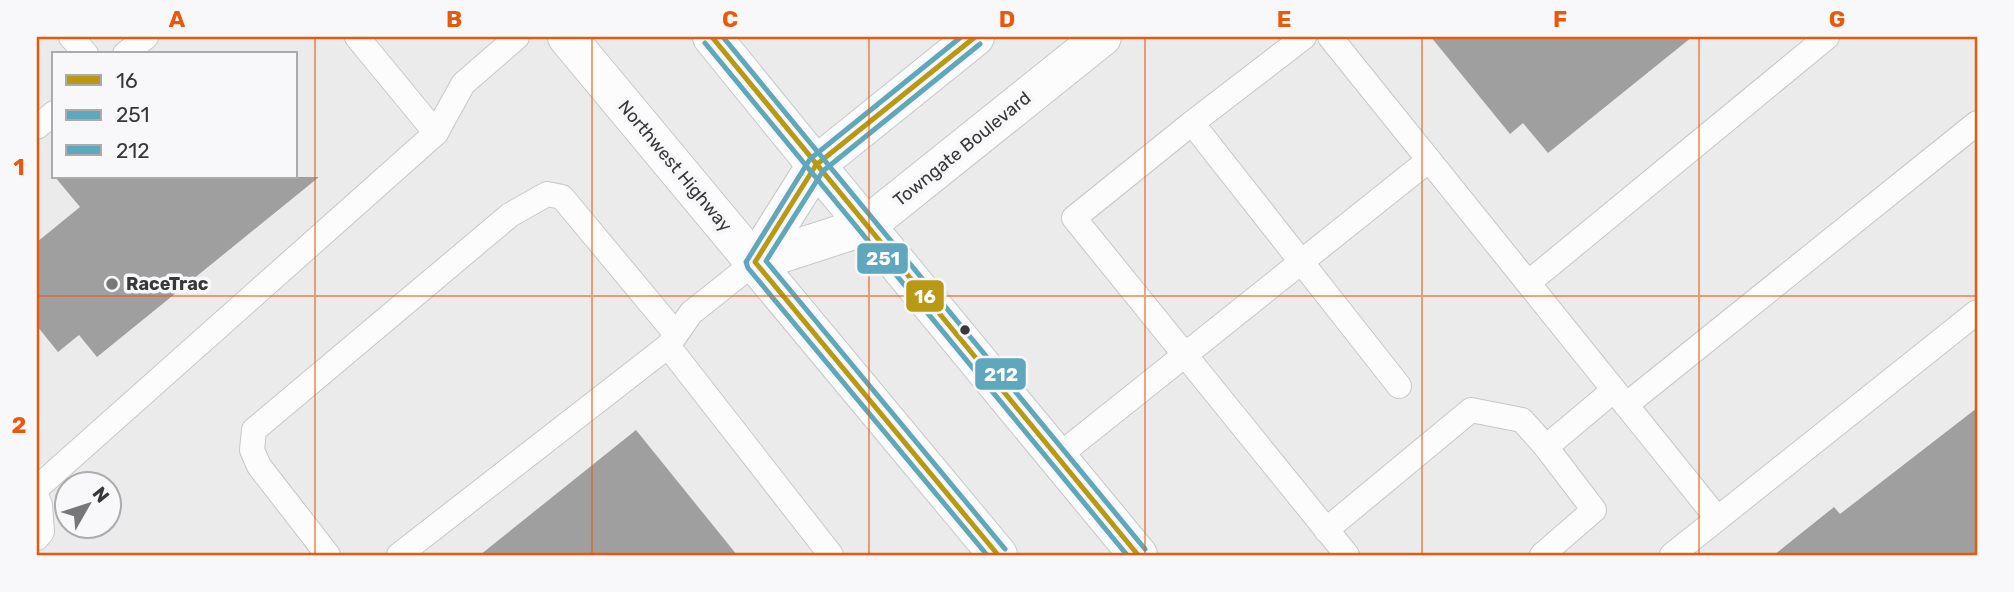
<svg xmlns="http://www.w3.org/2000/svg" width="2014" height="592" viewBox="0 0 2014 592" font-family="Rubik,sans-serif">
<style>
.building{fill:#9f9f9f}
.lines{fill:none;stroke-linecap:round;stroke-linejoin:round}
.lane-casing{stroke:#c7c7c8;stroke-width:26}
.secondary-casing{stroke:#c7c7c8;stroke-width:40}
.lane{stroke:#fcfcfc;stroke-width:24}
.secondary{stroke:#fcfcfc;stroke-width:38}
.bus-1-casing{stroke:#f8f7fa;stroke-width:10}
.bus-2-casing{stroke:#f8f7fa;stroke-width:10}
.bus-3-casing{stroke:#f8f7fa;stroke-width:10}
.bus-1{stroke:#b99814;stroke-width:5}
.bus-2{stroke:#5ea7bc;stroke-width:5}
.bus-3{stroke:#5ea7bc;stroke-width:5}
.grid{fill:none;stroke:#e8590c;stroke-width:2;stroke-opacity:0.55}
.poi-dot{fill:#777778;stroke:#f8f7fa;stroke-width:2.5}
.bus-dot{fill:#383839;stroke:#f8f7fa;stroke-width:2.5}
.labels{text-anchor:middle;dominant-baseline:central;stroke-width:7;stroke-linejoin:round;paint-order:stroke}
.street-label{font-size:18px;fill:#383839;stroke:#f8f7fa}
.poi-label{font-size:18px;font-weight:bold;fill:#383839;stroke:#f8f7fa;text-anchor:start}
.line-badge{stroke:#f8f7fa;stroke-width:2.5}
.badge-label{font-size:19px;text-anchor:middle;font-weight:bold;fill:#fff}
.neatline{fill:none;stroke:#e8590c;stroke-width:2.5}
.grid-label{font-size:23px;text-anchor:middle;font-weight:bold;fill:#e8590c}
</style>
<rect width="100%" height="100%" fill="#ebebec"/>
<!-- building -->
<g class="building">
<polygon points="1431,37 1692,37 1548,153 1523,123 1510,134"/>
<polygon points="55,177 319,177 97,357 79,335 58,352 37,326 37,242 80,207"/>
<polygon points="1977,408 1977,555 1774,555 1834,507 1840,514"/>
<polygon points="636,430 737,555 480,555"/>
</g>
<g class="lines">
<defs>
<g id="lane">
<polyline points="71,37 86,54"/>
<polyline points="357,37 436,133 463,84 517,37"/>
<polyline points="1304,37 1192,123 1399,386"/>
<polyline points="1330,37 1528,283 1827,37"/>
<polyline points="125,54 146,37"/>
<polyline points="1192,123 1074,218 1347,555"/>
<polyline points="37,127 54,113"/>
<polyline points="755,262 691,313 668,346 831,555"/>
<polyline points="1528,283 1717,518"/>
<polyline points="1626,405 1977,123"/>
<polyline points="1546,447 1614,390"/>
<polyline points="1057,457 1429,160"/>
<polyline points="37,488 436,133"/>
<polyline points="37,497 40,505 42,532 37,538"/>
<polyline points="1326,530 1471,410 1522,420 1546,447 1594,510 1542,555"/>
<polyline points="328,555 259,466 252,450 254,430 510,215 547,194 562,197 676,334"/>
<polyline points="399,555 668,346"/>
<polyline points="1672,555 1977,312"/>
</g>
<g id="secondary">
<polyline points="567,37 998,555"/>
<polyline points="712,37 816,165 1138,555"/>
<polyline points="755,262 866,226 1102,37"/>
<polyline points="755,262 816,165 975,37"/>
</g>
</defs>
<!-- lane casing -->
<use href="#lane" class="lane-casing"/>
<!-- secondary casing -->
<use href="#secondary" class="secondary-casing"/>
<!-- lane -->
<use href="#lane" class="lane"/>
<!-- secondary -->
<use href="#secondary" class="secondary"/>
<defs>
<g id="bus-1">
<polyline points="712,37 1138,555"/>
<polyline points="975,37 816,165 755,262 998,555"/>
</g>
<g id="bus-2">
<polyline points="961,37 810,159 746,262 748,268 987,555"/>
<polyline points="705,43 1127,555"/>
</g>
<g id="bus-3">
<polyline points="723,37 1145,549"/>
<polyline points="980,44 823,171 766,261 1005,549"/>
</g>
</defs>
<!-- bus-1 casing -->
<use href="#bus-1" class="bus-1-casing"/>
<!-- bus-2 casing -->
<use href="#bus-2" class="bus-2-casing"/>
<!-- bus-3 casing -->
<use href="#bus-3" class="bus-3-casing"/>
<!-- bus-1 -->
<use href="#bus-1" class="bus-1"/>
<!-- bus-2 -->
<use href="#bus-2" class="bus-2"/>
<!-- bus-3 -->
<use href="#bus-3" class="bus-3"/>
</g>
<!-- grid -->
<path class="grid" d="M 315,37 L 315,555M 592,37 L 592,555M 869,37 L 869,555M 1145,37 L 1145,555M 1422,37 L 1422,555M 1699,37 L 1699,555M 37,296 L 1977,296"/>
<!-- markers -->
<circle class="poi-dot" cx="112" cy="284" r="7"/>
<circle class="bus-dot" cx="965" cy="330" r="6"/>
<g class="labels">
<!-- street labels -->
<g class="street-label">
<text transform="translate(962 149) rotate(-39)">Towngate Boulevard</text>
<text transform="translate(675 166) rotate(50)">Northwest Highway</text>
</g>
<!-- poi labels -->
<g class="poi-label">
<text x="126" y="284">RaceTrac</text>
</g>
</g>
<g class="line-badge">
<rect x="856" y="242" width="53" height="33" rx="7" fill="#5ea7bc"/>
<rect x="905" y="279" width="40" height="34" rx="7" fill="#b99814"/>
<rect x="974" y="357" width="53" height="34" rx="7" fill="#5ea7bc"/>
</g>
<g class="badge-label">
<text x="883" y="265">251</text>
<text x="925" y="303">16</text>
<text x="1001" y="381">212</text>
</g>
<!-- border -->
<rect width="2014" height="592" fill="none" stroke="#f8f7fa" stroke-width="77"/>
<!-- legend -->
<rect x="52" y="52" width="245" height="126" fill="#f8f7fa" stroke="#ababad" stroke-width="2"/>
<rect x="66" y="75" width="35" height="10" fill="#b99814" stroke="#ababad" stroke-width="2"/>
<text x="116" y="88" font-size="21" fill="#383839">16</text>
<rect x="66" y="110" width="35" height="10" fill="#5ea7bc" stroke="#ababad" stroke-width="2"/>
<text x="116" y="122" font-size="21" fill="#383839">251</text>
<rect x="66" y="145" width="35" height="10" fill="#5ea7bc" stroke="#ababad" stroke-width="2"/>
<text x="116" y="158" font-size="21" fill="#383839">212</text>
<!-- north arrow -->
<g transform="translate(88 505) rotate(51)"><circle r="33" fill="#f8f7fa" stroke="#ababad" stroke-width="2"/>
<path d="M0-5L12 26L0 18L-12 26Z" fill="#777778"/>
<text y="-10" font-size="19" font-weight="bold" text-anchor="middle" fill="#383839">N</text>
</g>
<rect x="38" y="38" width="1938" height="516" class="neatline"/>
<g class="grid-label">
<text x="177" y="27">A</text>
<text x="454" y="27">B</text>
<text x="730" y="27">C</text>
<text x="1007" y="27">D</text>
<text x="1284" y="27">E</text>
<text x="1560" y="27">F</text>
<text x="1837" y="27">G</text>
<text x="19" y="175">1</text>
<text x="19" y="433">2</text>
</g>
</svg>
